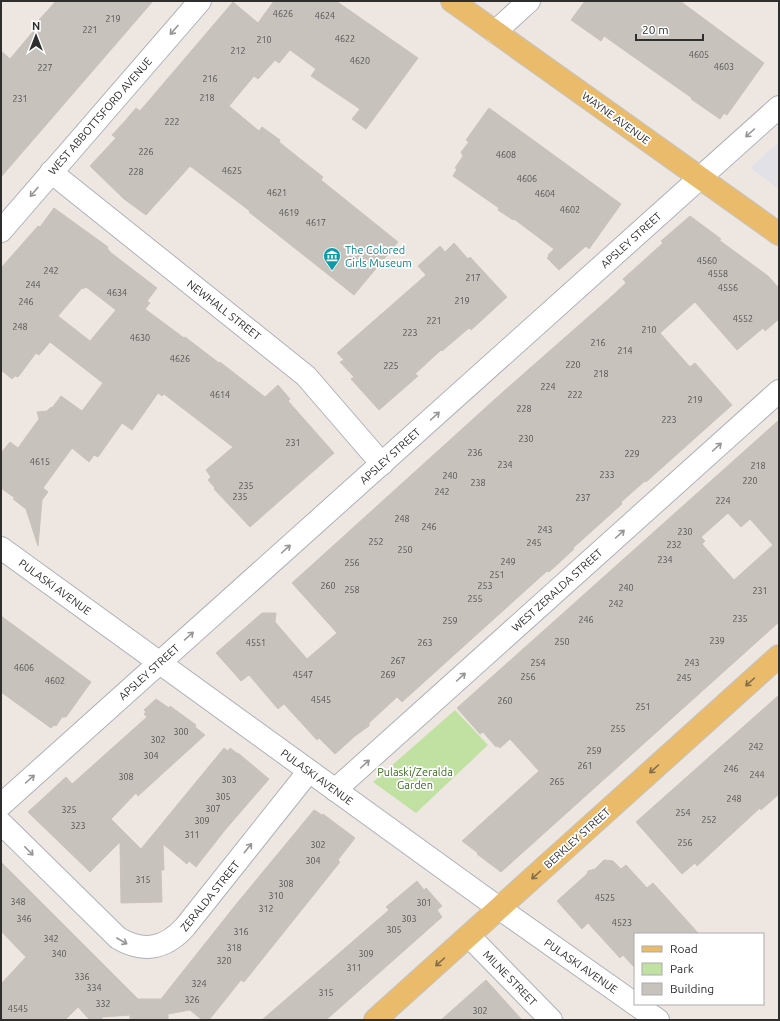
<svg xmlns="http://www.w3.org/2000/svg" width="780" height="1021" viewBox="0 0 780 1021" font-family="Ubuntu,sans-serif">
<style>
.industrial{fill:#e2e1e7}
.green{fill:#c0e1a2}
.building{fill:#c7c2bc;stroke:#cac2bb;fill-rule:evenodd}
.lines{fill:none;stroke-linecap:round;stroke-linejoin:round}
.minor-casing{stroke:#aeb1b9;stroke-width:24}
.major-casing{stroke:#c4c4c4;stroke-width:24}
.minor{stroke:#fff;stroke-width:22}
.major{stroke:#eabb6b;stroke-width:22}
.oneway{stroke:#969696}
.oneway2{stroke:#836d49}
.labels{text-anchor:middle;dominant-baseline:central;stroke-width:3.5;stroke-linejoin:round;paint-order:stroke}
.number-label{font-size:9px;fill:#545352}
.street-label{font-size:11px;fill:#2e2e2e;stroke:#fff}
.culture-label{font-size:11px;fill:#0d838f;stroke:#fff;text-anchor:start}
.park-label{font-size:11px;fill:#396920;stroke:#fff}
</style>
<rect width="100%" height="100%" fill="#eee7e1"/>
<!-- industrial -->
<polygon class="industrial" points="779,142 779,189 750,168"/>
<!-- green -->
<polygon class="green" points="455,710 488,745 416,813 373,782"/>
<!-- building -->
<g class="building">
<polygon points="56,1 153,1 1,177 1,51 10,59 41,22 39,20"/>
<polygon points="274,1 336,1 418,58 366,129 352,119 360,109 311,76 316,69 290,50 279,63 275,60 258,79 254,76 229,106 259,131 262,127 280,140 279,142 323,177 321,180 398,242 354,295 249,212 250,211 190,166 146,215 124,199 90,166 116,138 112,135 125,121 136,108 140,111 233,2 258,23"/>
<polygon points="585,1 680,1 764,63 727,115 724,113 720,119 691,99 692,98 604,36 601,41 571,20"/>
<polygon points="489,108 621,204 589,249 586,246 559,270 547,258 549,256 548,255 554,249 514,219 513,220 498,210 499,208 453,176 457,169 455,168 463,156 461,152 469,142 466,140"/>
<path d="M 54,208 L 108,247 L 107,248 L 110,252 L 157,288 L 147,301 L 150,303 L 145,309 L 184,338 L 185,337 L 219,363 L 220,362 L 265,397 L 278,385 L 290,399 L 288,401 L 334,453 L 250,527 L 214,489 L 215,488 L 208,480 L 211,477 L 206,470 L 233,447 L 164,394 L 162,396 L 158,393 L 132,430 L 122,423 L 98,457 L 94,455 L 89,462 L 72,448 L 43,488 L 48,492 L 42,500 L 38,546 L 26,509 L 13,499 L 15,498 L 1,488 L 1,453 L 10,442 L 18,448 L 39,419 L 37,412 L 47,411 L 51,407 L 52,408 L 61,396 L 82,411 L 103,383 L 50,342 L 39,355 L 36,353 L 18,377 L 15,376 L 12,379 L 1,370 L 1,268 L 38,226 L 40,227 ZM 86,287 L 116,310 L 90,341 L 58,316 L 82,288 L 83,289 Z"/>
<polygon points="690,216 721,239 719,240 768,276 779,288 779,319 765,331 763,328 737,350 695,302 660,333 690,367 695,363 732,405 646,482 645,481 621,502 622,504 573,548 574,549 549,572 547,571 402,702 397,697 369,723 369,726 355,736 335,754 319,738 317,740 284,704 278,709 249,675 241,681 216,653 262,613 276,613 275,622 307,659 337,633 292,583 504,391 611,297 626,283 623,279 663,243 661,241"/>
<polygon points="454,243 468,259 470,257 507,297 471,330 469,328 442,351 441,350 415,374 418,376 379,410 351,379 354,377 340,362 344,360 337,353 426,275 418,266 440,246 445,252"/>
<path d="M 779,420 L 779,622 L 501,872 L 477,854 L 478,853 L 462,841 L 539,771 L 510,739 L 500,748 L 497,746 L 496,747 L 483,732 L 480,734 L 457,708 ZM 728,513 L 741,527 L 750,519 L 773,545 L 734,580 L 702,544 L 705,541 L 701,537 Z"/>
<polygon points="1,616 91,682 66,717 62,717 56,726 54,725 51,728 1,692"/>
<polygon points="779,695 779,794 761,810 760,808 697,866 695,863 682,874 636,822"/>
<polygon points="156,699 169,708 170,706 196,725 195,727 205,735 138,796 136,793 111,819 141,849 224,748 228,751 230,748 238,754 238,753 269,779 225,830 196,867 189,861 187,864 163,844 164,870 161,870 162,902 121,903 120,842 90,872 28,812 66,777 72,784 147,717 144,714 146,712 144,710"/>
<polygon points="314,810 322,815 323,814 355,838 338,860 340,862 244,982 241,980 209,1020 202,1020 190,1010 168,1014 168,1020 130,1020 130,1015 103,1017 100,1020 90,1020 78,1007 65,1020 1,1020 1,984 26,957 1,931 1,862 138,999 161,999 238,902"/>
<polygon points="604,860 613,861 621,869 626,865 647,888 653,883 699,934 635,934 635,968 623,955 620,958 588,923 582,929 557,901 587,874 588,871 595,869"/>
<polygon points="417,881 424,890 426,888 442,906 437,910 442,917 326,1020 262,1020 389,910 386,907"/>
<polygon points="486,980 522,1020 441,1020"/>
</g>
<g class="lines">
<defs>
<g id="minor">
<polyline points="495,32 529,1"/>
<polyline points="51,172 306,376 382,464"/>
<polyline points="1,231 200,1"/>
<polyline points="1,548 482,896 635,1004"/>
<polyline points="335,790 779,391"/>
<polyline points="1,805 779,107"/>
<path d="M 1,823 L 118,938 C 143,953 165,949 185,927 L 309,771"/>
<polyline points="469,936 551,1020"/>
<polyline points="635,1004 658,1020"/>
</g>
<g id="major">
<polyline points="452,1 779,234"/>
<polyline points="375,1020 779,656"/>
</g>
</defs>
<!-- minor casing -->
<use href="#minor" class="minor-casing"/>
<!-- major casing -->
<use href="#major" class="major-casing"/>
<!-- minor -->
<use href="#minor" class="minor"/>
<!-- major -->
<use href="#major" class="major"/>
</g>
<!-- one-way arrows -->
<defs><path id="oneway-shaft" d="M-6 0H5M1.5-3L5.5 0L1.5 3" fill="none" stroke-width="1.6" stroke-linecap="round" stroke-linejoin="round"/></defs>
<g class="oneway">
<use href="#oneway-shaft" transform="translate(174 30) rotate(131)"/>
<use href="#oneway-shaft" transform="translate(750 133) rotate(138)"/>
<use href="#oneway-shaft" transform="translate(34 192) rotate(130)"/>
<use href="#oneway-shaft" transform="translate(435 416) rotate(-42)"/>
<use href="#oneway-shaft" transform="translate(717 447) rotate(-42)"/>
<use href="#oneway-shaft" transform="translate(620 534) rotate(-42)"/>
<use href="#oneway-shaft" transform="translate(286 549) rotate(-42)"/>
<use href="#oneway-shaft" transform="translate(189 636) rotate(-42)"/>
<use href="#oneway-shaft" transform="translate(461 677) rotate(-42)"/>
<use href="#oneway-shaft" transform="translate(365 764) rotate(-42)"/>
<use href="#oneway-shaft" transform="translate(30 779) rotate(-42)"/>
<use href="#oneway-shaft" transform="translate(248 848) rotate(-51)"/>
<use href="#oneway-shaft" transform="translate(29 851) rotate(45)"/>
<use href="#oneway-shaft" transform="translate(122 941) rotate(30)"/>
</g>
<g class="oneway2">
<use href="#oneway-shaft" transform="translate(750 682) rotate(138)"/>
<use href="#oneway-shaft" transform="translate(654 769) rotate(138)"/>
<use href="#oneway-shaft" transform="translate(536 875) rotate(138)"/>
<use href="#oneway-shaft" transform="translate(440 962) rotate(138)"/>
</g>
<!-- icons -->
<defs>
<symbol id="museum-pin" viewBox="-11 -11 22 30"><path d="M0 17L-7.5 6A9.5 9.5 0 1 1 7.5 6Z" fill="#0f9aa8" stroke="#fff"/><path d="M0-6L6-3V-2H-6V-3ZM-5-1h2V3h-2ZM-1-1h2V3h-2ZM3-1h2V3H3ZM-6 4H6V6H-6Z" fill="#fff"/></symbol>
</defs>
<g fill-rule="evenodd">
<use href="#museum-pin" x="322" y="246" width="20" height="27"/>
</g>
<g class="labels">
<!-- number labels -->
<g class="number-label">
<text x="283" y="14">4626</text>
<text x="325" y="16">4624</text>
<text x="113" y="19">219</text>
<text x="90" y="30">221</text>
<text x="345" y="39">4622</text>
<text x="264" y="40">210</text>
<text x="238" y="51">212</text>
<text x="699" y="55">4605</text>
<text x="360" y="61">4620</text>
<text x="724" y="67">4603</text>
<text x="45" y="68">227</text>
<text x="210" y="79">216</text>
<text x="207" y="98">218</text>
<text x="20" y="99">231</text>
<text x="172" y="122">222</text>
<text x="146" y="152">226</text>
<text x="506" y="155">4608</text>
<text x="232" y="171">4625</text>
<text x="136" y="172">228</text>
<text x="527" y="179">4606</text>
<text x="277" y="193">4621</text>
<text x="545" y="194">4604</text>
<text x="570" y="210">4602</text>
<text x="289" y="213">4619</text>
<text x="316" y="223">4617</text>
<text x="707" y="261">4560</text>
<text x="51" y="271">242</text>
<text x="718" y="274">4558</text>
<text x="473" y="278">217</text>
<text x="33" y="285">244</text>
<text x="728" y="288">4556</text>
<text x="117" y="293">4634</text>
<text x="462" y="301">219</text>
<text x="26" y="302">246</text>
<text x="743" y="319">4552</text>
<text x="434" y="321">221</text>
<text x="20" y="327">248</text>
<text x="649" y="330">210</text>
<text x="410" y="333">223</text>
<text x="140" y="338">4630</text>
<text x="598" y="343">216</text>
<text x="625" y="351">214</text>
<text x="180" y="359">4626</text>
<text x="573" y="365">220</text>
<text x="391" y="366">225</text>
<text x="601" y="374">218</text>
<text x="548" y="387">224</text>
<text x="220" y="395">4614</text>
<text x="575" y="395">222</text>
<text x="695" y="400">219</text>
<text x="524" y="409">228</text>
<text x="669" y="420">223</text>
<text x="526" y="439">230</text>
<text x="293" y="443">231</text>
<text x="475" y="453">236</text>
<text x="632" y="454">229</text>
<text x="40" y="462">4615</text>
<text x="505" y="465">234</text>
<text x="758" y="466">218</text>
<text x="607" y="475">233</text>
<text x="450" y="476">240</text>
<text x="750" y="481">220</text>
<text x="478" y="483">238</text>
<text x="246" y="486">235</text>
<text x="442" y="492">242</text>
<text x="240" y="497">235</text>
<text x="583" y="498">237</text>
<text x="723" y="501">224</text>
<text x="402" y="519">248</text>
<text x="429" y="527">246</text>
<text x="545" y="530">243</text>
<text x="685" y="532">230</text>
<text x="376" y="542">252</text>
<text x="534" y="543">245</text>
<text x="674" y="545">232</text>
<text x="405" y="550">250</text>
<text x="665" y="560">234</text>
<text x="508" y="562">249</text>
<text x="352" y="563">256</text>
<text x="497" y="575">251</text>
<text x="328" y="586">260</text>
<text x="485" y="586">253</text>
<text x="626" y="588">240</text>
<text x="352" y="590">258</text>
<text x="760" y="591">231</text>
<text x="475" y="599">255</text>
<text x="616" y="604">242</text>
<text x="740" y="619">235</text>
<text x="586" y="620">246</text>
<text x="450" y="621">259</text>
<text x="717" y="641">239</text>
<text x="562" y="642">250</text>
<text x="256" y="643">4551</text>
<text x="425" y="643">263</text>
<text x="398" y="661">267</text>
<text x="538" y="663">254</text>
<text x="692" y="663">243</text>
<text x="24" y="668">4606</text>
<text x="303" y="675">4547</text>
<text x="388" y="675">269</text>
<text x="528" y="677">256</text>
<text x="684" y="678">245</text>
<text x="55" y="681">4602</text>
<text x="321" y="700">4545</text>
<text x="505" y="701">260</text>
<text x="643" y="707">251</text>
<text x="618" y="729">255</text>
<text x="181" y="732">300</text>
<text x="158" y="740">302</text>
<text x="756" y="747">242</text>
<text x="594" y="751">259</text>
<text x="151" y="756">304</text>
<text x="585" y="766">261</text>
<text x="731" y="769">246</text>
<text x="757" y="775">244</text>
<text x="126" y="777">308</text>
<text x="229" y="780">303</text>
<text x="557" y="782">265</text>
<text x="223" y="797">305</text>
<text x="734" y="799">248</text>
<text x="213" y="809">307</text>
<text x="69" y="810">325</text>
<text x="683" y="813">254</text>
<text x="709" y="820">252</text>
<text x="202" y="821">309</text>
<text x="78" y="826">323</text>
<text x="192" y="835">311</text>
<text x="685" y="843">256</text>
<text x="318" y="845">302</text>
<text x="313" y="861">304</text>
<text x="143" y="880">315</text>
<text x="286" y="884">308</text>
<text x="276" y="896">310</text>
<text x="605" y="898">4525</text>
<text x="18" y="902">348</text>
<text x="424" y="903">301</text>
<text x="266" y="909">312</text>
<text x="24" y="919">346</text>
<text x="409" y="919">303</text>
<text x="622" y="923">4523</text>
<text x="394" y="930">305</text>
<text x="241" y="932">316</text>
<text x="51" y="939">342</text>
<text x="234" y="948">318</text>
<text x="59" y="954">340</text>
<text x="366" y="954">309</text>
<text x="224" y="961">320</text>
<text x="354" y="968">311</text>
<text x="82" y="977">336</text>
<text x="199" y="984">324</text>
<text x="94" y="988">334</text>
<text x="326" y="993">315</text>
<text x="192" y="1000">326</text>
<text x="103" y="1004">332</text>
<text x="18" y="1009">4545</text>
<text x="480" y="1011">302</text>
</g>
<!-- street labels -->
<g class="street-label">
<text transform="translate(100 116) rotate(-49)">WEST ABBOTTSFORD AVENUE</text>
<text transform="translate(616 118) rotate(36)">WAYNE AVENUE</text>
<text transform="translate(631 240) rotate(-42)">APSLEY STREET</text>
<text transform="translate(224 310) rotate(38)">NEWHALL STREET</text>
<text transform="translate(390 456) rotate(-42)">APSLEY STREET</text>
<text transform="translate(55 587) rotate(36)">PULASKI AVENUE</text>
<text transform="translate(557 590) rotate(-42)">WEST ZERALDA STREET</text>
<text transform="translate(149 672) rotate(-42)">APSLEY STREET</text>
<text transform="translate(317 777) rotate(36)">PULASKI AVENUE</text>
<text transform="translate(577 838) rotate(-42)">BERKLEY STREET</text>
<text transform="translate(210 896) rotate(-51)">ZERALDA STREET</text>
<text transform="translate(581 966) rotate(35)">PULASKI AVENUE</text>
<text transform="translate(510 978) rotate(46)">MILNE STREET</text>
</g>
<!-- culture labels -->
<g class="culture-label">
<text x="345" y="250">The Colored<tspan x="345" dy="13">Girls Museum</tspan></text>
</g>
<!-- park labels -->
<g class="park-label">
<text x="415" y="772">Pulaski/Zeralda<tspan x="415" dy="13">Garden</tspan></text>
</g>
</g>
<!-- border -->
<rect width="780" height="1021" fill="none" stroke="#2e2e2e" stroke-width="4"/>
<!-- legend -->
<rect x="634" y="933" width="130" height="72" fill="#ffffff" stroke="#ababab"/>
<rect x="642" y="946" width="20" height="6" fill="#eabb6b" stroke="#ababab"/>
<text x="670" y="953" font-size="12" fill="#2e2e2e">Road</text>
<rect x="642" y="963" width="20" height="12" fill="#c0e1a2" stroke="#ababab"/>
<text x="670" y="973" font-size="12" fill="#2e2e2e">Park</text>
<rect x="642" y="983" width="20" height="12" fill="#c7c2bc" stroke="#ababab"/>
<text x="670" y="993" font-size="12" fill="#2e2e2e">Building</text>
<!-- north arrow -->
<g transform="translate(36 36)" stroke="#ffffff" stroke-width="3" paint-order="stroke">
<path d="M0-3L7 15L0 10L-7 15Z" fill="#2e2e2e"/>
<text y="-6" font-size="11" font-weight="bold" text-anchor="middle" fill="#2e2e2e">N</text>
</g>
<!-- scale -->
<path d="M636 34v6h67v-6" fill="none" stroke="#2e2e2e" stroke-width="2"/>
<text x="642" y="34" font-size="12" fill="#2e2e2e" stroke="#ffffff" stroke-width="3" paint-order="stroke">20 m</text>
</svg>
